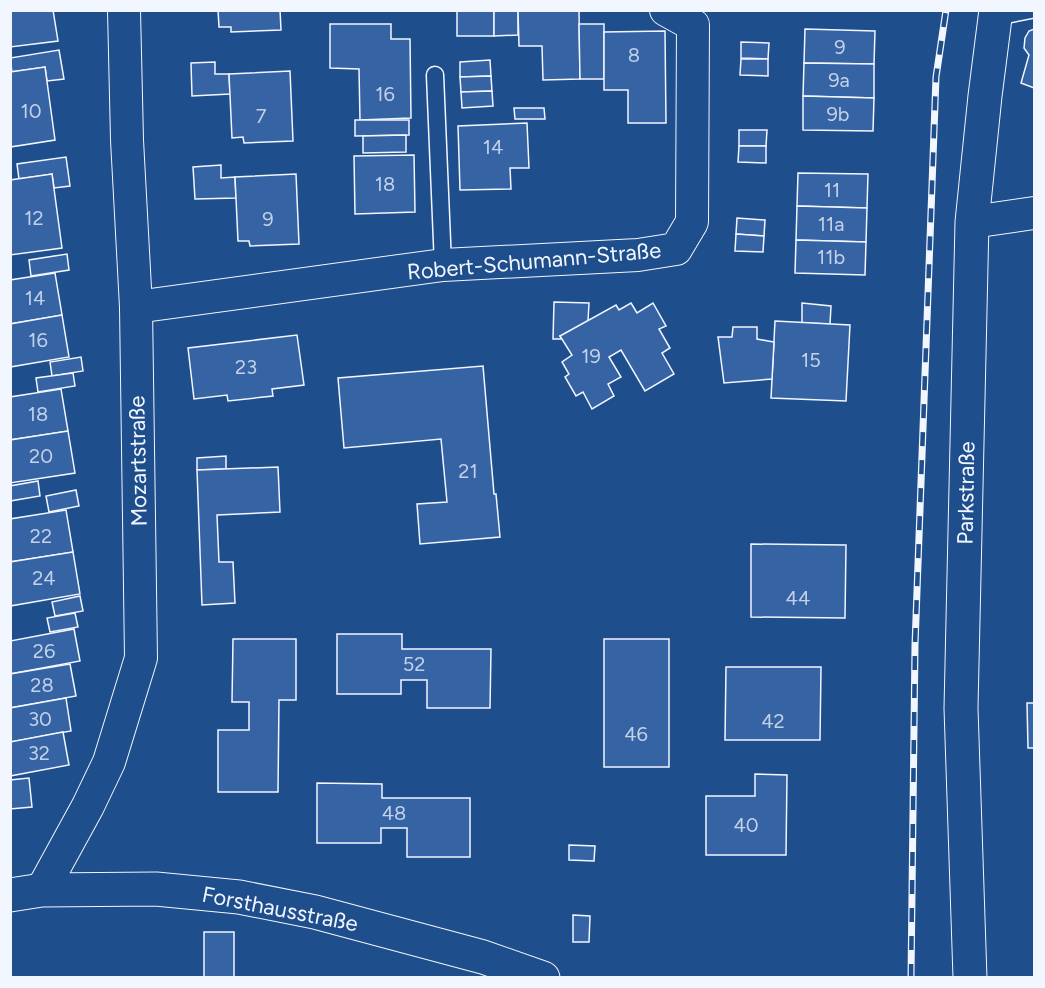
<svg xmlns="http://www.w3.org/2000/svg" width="1045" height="988" viewBox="0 0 1045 988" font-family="Figtree,sans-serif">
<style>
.building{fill:#3563a3;stroke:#f2f6ff;stroke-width:1.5}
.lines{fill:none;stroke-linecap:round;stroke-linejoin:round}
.service-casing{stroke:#f2f6ff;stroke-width:19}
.minor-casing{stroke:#f2f6ff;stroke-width:34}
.tertiary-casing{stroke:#f2f6ff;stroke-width:35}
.service{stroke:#1f4e8c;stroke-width:16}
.minor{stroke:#1f4e8c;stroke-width:32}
.tertiary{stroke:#1f4e8c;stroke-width:33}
.rail-casing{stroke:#f2f6ff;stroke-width:7}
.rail{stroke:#1f4e8c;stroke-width:4.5;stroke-dasharray:14;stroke-linecap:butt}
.labels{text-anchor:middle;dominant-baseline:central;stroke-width:4.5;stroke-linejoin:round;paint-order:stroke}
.number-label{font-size:20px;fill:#c3d1e8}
.street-label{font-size:22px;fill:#f2f6ff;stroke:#1f4e8c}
</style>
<rect width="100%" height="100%" fill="#1f4e8c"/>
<!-- building -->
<g class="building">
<polygon points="10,10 53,10 58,41 10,47"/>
<polygon points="218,10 280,10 281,30 231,32 231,27 219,27"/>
<rect x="457" y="10" width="37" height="26"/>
<polygon points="494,10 518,10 518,35 494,36"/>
<polygon points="518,10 579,10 580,79 543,80 542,46 519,46"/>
<polygon points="330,24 391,24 391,39 410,39 411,118 360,120 359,69 330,68"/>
<polygon points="579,24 604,24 604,79 580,79"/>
<polygon points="805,29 875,31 874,64 804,63"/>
<polygon points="1034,29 1034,88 1021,83 1029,55 1024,48 1025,38 1029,31"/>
<polygon points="665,31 666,123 628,123 628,90 604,90 604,32"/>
<polygon points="741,42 769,43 768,59 741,58"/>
<polygon points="59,50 64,79 47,81 45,67 12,72 10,58"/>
<polygon points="741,59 768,59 768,76 740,75"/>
<polygon points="490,60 491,76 460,77 460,62"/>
<polygon points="215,62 215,74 229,74 230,94 192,96 191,63"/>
<polygon points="804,63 874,64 874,98 803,96"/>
<polygon points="45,67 55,140 10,147 10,72"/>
<polygon points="290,71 293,141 244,143 243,137 232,138 229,74"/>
<polygon points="491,76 492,91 461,92 460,77"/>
<polygon points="492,91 493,106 462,108 461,92"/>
<polygon points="803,96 874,98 873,131 803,130"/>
<polygon points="514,108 544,108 545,119 515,119"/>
<polygon points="355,120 409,120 409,135 355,136"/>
<polygon points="527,123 529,168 510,168 511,189 460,190 458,126"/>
<polygon points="739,130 767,130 766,146 739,146"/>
<polygon points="406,135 406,152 363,153 363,136"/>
<polygon points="739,146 766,146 766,163 738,162"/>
<polygon points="414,155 415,212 355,214 354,156"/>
<polygon points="66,157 70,186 54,188 52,174 19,179 17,164"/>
<polygon points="221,165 221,178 235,177 236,198 195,199 193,167"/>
<polygon points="798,173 868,174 867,208 797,206"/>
<polygon points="52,174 62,248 10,255 10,180"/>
<polygon points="296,174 299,244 250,246 249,241 238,241 235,177"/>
<polygon points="797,206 867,208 866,242 796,240"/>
<polygon points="737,218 765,220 764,236 736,234"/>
<polygon points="736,234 764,236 763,252 735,251"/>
<polygon points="796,240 866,242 865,275 795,273"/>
<polygon points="67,254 69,270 31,276 29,260"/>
<polygon points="55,273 62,315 10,324 10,280"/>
<polygon points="554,302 589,303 588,321 560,336 562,339 553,339"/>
<polygon points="631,303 637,313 653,303 666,326 659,329 670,348 662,353 674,374 645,391 621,350 609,357 621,377 608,384 614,396 592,409 583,392 576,396 565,377 569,374 562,362 572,355 560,336 616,305 619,310"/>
<polygon points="802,303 831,306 830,324 802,323"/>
<polygon points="62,315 69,357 10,367 10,324"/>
<polygon points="775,321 850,325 846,401 771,398"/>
<polygon points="733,327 757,327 757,339 774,342 772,379 724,383 718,337 732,337"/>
<polygon points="297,335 304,385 272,389 273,396 228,401 227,395 194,399 188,348"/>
<polygon points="81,357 83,371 52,376 50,362"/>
<polygon points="483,366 494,494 496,494 500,537 420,544 417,504 447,502 441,439 344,448 338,378"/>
<polygon points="73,373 75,386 38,392 36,378"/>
<polygon points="61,389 68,431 10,440 10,397"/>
<polygon points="68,431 75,473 10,483 10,440"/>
<polygon points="226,456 226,469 197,470 197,458"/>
<polygon points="278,467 280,512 217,515 219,562 233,562 235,603 202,605 197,470"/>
<polygon points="38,481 40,496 10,501 10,486"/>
<polygon points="76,490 79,506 49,512 46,496"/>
<polygon points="66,510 73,552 10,562 10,519"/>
<polygon points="751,544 846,545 845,618 751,617"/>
<polygon points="73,552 80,594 10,606 10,562"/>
<polygon points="80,596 83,611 55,616 52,602"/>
<polygon points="75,613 78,627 50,632 47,618"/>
<polygon points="74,629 80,661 10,674 10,641"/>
<polygon points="337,634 402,634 402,649 491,649 490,708 427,708 427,680 401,680 401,694 337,694"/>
<polygon points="233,639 296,639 296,700 279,700 278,792 218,792 218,730 249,730 249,702 232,702"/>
<rect x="604" y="639" width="65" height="128"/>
<polygon points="70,664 76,696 10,708 10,674"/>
<polygon points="726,667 821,667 820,740 725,740"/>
<polygon points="66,698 71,731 10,742 10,708"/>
<polygon points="1027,703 1034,703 1034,748 1028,748"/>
<polygon points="63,732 69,765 10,776 10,742"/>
<polygon points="755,774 787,775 786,855 706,855 706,796 755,796"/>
<polygon points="29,778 32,807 10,809 10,780"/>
<polygon points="317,783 382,784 382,798 470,798 470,857 407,857 407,828 381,828 381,843 317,843"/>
<polygon points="569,845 595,846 594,861 569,860"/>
<polygon points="573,915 590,916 589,942 573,942"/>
<rect x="204" y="932" width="30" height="46"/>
</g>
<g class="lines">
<defs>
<g id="service">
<polyline points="995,17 1031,10"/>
<polyline points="435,75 443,265"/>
</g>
<g id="minor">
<polyline points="972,222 1034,213"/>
<polyline points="136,307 443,265 638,255 676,249 692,222 693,25 666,10"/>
<polyline points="42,890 88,806 109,762 141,658 136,307 127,140 124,10"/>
</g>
<g id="tertiary">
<polyline points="10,895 42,890 156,889 239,897 315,912 483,957 543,978"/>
<polyline points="970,978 961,708 972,222 985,96 996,10"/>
</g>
</defs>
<!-- service casing -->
<use href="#service" class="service-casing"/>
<!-- minor casing -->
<use href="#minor" class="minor-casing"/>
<!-- tertiary casing -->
<use href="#tertiary" class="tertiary-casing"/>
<!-- service -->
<use href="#service" class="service"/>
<!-- minor -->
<use href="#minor" class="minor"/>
<!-- tertiary -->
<use href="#tertiary" class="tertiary"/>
<defs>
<polyline id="rail" points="911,978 915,645 936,77 946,10"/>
</defs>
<!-- rail casing -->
<use href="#rail" class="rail-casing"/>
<!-- rail -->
<use href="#rail" class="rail"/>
</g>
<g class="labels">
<!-- number labels -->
<g class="number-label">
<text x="840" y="47">9</text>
<text x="634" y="55">8</text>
<text x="839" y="80">9a</text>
<text x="385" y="94">16</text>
<text x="31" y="111">10</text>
<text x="838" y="114">9b</text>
<text x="261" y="116">7</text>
<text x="493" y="147">14</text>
<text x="385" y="184">18</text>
<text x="832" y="190">11</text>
<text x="34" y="218">12</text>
<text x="268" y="219">9</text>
<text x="831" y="224">11a</text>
<text x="831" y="257">11b</text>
<text x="35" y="298">14</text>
<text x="38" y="340">16</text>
<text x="591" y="356">19</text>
<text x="811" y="360">15</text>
<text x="246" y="367">23</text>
<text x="38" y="414">18</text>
<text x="41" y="456">20</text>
<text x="468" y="471">21</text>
<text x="41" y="536">22</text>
<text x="44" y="578">24</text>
<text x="798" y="598">44</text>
<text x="44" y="651">26</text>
<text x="414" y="664">52</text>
<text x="42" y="685">28</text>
<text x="40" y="719">30</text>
<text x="773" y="721">42</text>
<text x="636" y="734">46</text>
<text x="39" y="753">32</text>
<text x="394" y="813">48</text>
<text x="746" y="825">40</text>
</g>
<!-- street labels -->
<g class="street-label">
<text transform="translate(534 261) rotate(-5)">Robert-Schumann-Straße</text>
<text transform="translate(138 461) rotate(-91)">Mozartstraße</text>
<text transform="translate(966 493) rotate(-89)">Parkstraße</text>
<text transform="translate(280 909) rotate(11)">Forsthausstraße</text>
</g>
</g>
<!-- border -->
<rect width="1045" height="988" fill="none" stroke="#f2f6ff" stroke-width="24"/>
</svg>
